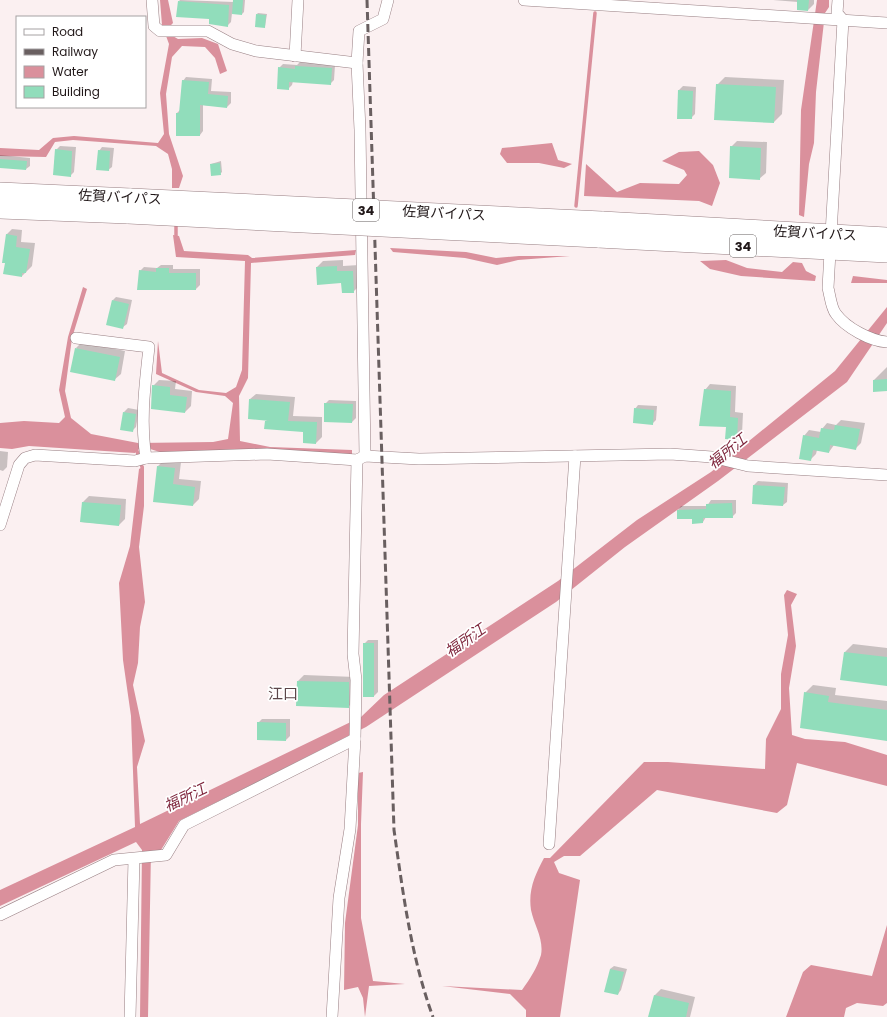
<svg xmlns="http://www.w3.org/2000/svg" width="887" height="1017" viewBox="0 0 887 1017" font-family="Poppins,'Noto Sans JP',sans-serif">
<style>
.water{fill:#da909c}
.shadow{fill:#0003}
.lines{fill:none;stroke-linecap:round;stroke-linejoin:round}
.stream{stroke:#da909c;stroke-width:3.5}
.building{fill:#91ddbb}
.street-casing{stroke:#987f83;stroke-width:12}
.highway-casing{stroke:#987f83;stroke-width:20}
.street{stroke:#fff;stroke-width:11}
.highway{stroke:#fff;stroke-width:19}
.rail{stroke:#695f60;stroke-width:3;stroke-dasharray:8 4;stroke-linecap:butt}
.highway-bridge-casing{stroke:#987f83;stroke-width:20;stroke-linecap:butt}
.highway-bridge{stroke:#fff;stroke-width:19}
.labels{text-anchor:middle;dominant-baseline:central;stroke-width:3.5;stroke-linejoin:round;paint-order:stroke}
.shield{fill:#fff;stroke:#635d5d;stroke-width:1}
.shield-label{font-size:13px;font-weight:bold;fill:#201718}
.street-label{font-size:14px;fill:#201718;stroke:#fff}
.water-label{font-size:15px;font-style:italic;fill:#80293f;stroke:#fff}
.neighbourhood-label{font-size:15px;fill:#5c4649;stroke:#fff}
</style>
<rect width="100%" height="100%" fill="#fbf0f1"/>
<!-- water -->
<g class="water">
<polygon points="160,0 168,0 173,23 170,26 171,35 178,39 202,38 218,44 227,71 220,74 215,58 205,47 182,46 172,57 166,94 169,134 183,176 179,188 172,188 172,169 168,154 156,146 73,140 55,142 46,157 0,156 0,148 39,150 53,138 74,136 158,143 164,134 160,93 169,44 162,25"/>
<polygon points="817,0 829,0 829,7 825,13 816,92 814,143 809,164 804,217 799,215 801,110"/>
<polygon points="552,143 558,160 572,164 564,168 539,163 507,163 500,154 502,148"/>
<polygon points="699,151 713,165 720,183 712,206 699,201 584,196 586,164 617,192 640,183 679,184 687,175 684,170 662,161 679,152"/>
<polygon points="173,235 179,236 184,251 248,255 252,258 356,250 355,255 251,263 248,378 239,396 240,441 270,447 352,450 352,455 163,453 147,448 140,448 135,453 29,446 12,449 0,448 0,423 24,421 59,423 65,417 59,390 68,337 83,287 87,289 72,338 65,391 71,418 91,434 138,443 213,442 228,439 233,403 225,396 196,392 156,374 158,341 162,373 199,390 226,393 236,387 242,370 245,261 176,257"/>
<polygon points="390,248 466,252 496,258 519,256 570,256 518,260 497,265 465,258 393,252"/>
<polygon points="726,260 747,268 782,272 793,262 802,263 806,271 816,276 815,281 741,276 710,269 700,261"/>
<polygon points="853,276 887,280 887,283 851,283"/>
<polygon points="887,307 887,323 847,382 718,481 625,547 556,602 366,727 179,821 161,850 151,851 148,1017 140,1017 142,850 136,842 0,906 0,890 135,827 131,716 123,660 119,583 130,546 139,469 144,466 144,506 139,547 145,602 140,627 138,663 133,685 145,741 137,767 140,824 361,717 384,695 558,581 637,520 711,472 835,371"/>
<path d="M 787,590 L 797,594 L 791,605 L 796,646 L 789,688 L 792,735 L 805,739 L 845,742 L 887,755 L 887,786 L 797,763 L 787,805 L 777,813 L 657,790 L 580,856 L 564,856 L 554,862 L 559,873 L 580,880 L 560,1017 L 526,1017 L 526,1010 L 510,994 L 442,986 L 522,990 C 530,979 537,968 541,955 C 544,939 534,925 531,910 C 528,890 535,875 544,858 L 550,858 L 644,762 L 668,762 L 765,769 L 766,739 L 781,709 L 781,674 L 788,635 L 784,595 Z"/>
<polygon points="363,772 361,824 361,918 373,981 405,984 369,986 365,1017 363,998 358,987 344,990 345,923 358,825 358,773"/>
<polygon points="887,925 887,1003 883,1006 857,1003 846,1008 844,1017 786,1017 803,972 811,965 872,976"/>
</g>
<!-- shadow -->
<g class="shadow">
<polygon points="180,0 234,2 234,0 245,0 244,12 242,14 232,13 231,22 227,26 210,18 179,1"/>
<polygon points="773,0 814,0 814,4 808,10 798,2"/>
<polygon points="258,13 267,14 265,26 257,14"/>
<polygon points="300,62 335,65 334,80 330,84 293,81 292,85 288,89 279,68 283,64 297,65"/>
<polygon points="186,77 212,79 211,91 231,92 231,103 227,107 203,105 203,131 200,135 177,113 181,109 183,81"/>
<polygon points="725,77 784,80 782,114 774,122 717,85"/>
<polygon points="683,86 696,87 695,114 691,118 679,90"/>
<polygon points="737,141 767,142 766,173 759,179 731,147"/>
<polygon points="60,146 76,147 74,172 70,176 56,150"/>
<polygon points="102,147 114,148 112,167 108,170 99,151"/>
<polygon points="0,155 30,158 30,166 26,169 0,167"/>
<polygon points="221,161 222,172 220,174 211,164"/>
<polygon points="12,229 22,230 21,242 35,243 32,266 22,276 6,235"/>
<polygon points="343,260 343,266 359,265 359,286 353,292 342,282 317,267 323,261"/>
<polygon points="161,265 173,265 173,269 200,269 200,285 196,289 140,271 144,267 157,268"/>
<polygon points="116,297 132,300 127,324 123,327 113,300"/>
<polygon points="82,342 125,351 121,374 114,380 76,348"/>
<polygon points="887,367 887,390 874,380"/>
<polygon points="159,380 176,381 175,389 192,391 191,406 185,412 153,386"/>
<polygon points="710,384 736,386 735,412 743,413 742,434 736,439 705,390"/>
<polygon points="256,394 295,397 293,416 322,417 322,437 316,443 304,431 266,421 267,420 250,399"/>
<polygon points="329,400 356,401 356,418 352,422 325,404"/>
<polygon points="638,405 657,406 656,420 652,424 635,409"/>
<polygon points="128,408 139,410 136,427 132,431 124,412"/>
<polygon points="841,420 865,423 861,443 856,448 834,445 829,452 817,450 816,454 810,460 804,436 809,430 821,432 822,429 827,423 836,425"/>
<polygon points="0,451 8,452 7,467 3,471 0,470"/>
<polygon points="164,460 181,462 179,479 201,481 199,499 193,505 154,501 158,466"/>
<polygon points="758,481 788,483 787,502 783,505 753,503 754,485"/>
<polygon points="89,496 126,499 125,519 119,525 81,522 83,502"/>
<polygon points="711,500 736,500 736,513 732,517 706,517 703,522 678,510 681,506 707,506"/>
<polygon points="368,640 378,640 378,692 374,696 364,644"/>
<polygon points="853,644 887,648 887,685 842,679 845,652"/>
<polygon points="304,675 355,677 354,701 348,707 298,681"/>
<polygon points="813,685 836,688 835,695 887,701 887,740 805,693"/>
<polygon points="262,719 290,719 290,736 286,740 258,723"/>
<polygon points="614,966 627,969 621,990 618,994 610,969"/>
<polygon points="661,989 695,997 690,1017 650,1017 655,995"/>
</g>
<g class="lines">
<!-- stream -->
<g class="stream">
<polyline points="576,206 595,13"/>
<polyline points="176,221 176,236"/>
<polyline points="137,451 142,467"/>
</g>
</g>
<!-- building -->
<g class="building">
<polygon points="233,0 243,0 242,15 232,14"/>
<polygon points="797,0 809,0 808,11 797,10"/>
<polygon points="178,1 229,5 228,27 209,24 209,19 176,17"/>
<polygon points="256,14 266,15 265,28 255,27"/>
<polygon points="295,66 332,68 331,85 289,82 289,90 277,89 278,67 295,69"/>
<polygon points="182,80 209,82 208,94 228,96 227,108 200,105 200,136 176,136 176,113 179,113"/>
<polygon points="716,84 776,87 774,123 714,120"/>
<polygon points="678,90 693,91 692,119 677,119"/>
<polygon points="730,146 761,148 760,180 729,178"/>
<polygon points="55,149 72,151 71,177 53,175"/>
<polygon points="98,150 110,151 109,171 96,170"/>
<polygon points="0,159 27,161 26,170 0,168"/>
<polygon points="220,163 221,175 211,176 210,164"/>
<polygon points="6,234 17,236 16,247 30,249 26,273 22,273 22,277 3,274 5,263 2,263"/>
<polygon points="337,266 337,271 353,271 354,293 342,293 341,283 317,285 316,267"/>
<polygon points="156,268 169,268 169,273 196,273 196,290 137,290 139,270 156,272"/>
<polygon points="112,300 129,304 123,329 106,325"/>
<polygon points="75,348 120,357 115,381 70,372"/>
<polygon points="887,379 887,391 873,392 873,380"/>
<polygon points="152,385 170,387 170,395 187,397 185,413 151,409"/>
<polygon points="704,389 731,391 730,417 738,418 737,440 725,439 726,427 699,426"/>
<polygon points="249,399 290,402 288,421 317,422 316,444 303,443 303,432 264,429 265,421 270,421 248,419"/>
<polygon points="324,403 353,404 352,423 324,422"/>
<polygon points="634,408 654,410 653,425 633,423"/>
<polygon points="123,412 136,414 133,432 120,430"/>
<polygon points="835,425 860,429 856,450 830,445 829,453 813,450 811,461 799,459 803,435 819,438 821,428 834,430"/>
<polygon points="157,466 175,468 173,484 195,487 193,506 153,502"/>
<polygon points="753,485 785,487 783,506 752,504"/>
<polygon points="82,502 121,505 119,526 80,522"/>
<polygon points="732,503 733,518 703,518 703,523 692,524 692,519 677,519 677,510 706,509 706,504"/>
<rect x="363" y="643" width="11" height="54"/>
<polygon points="844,652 887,657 887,686 840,680"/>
<polygon points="297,681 349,682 349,708 296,706"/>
<polygon points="804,692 829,696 828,702 887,710 887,741 800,728"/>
<polygon points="257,722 286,723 286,741 257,740"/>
<polygon points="610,969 624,972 618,995 604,992"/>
<polygon points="654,995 689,1003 686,1017 648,1017"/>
</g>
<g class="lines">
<defs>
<g id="street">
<polyline points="152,0 154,26 160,31 208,31 232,44 256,51 357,63"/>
<polyline points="524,0 887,23"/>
<path d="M 838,0 L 837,13 L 843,20 L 828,288 C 830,295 831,308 836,314 C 846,328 871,341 887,342"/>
<polyline points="295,56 298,0"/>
<path d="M 76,338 L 149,347 C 145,385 140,420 146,458"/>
<polyline points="365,456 360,130 357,63 359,31 383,19 388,0"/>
<polyline points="0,525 19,465 25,458 35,455 135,461 146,458 267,454 357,460 365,456 419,459 670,454 712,457 748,466 887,475"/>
<polyline points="549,844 575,456"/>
<polyline points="0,915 114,860 166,855 184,825 355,739"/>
<polyline points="130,1017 134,859"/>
<polyline points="332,1017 339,898 350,829 355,739 356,680 353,654 357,460"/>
</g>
<g id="highway">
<polyline points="0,192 131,198"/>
<polyline points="0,209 128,214"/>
<polyline points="602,221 887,237"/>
<polyline points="598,238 887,253"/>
</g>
</defs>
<!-- street casing -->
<use href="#street" class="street-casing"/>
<!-- highway casing -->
<use href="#highway" class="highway-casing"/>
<!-- street -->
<use href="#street" class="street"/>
<!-- highway -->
<use href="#highway" class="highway"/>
<!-- rail -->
<path class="rail" d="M 367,0 L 394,830 C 403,893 411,957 433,1017"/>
<defs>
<g id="highway-bridge">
<polyline points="131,198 602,221"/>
<polyline points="128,214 598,238"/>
</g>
</defs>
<!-- highway-bridge casing -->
<use href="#highway-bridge" class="highway-bridge-casing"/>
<!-- highway-bridge -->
<use href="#highway-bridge" class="highway-bridge"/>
</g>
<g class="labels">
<!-- shield labels -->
<g class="shield">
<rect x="353" y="199" width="26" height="22" rx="3"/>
<rect x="730" y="235" width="26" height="22" rx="3"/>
</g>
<g class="shield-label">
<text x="366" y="210">34</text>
<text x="743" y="246">34</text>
</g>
<!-- street labels -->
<g class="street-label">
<text transform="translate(120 197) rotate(3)">佐賀バイパス</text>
<text transform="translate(444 213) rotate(3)">佐賀バイパス</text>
<text transform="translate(815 233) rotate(3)">佐賀バイパス</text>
</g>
<!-- water labels -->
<g class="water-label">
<text transform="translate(727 451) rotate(-39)">福所江</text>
<text transform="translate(465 640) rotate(-35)">福所江</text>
<text transform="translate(185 797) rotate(-26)">福所江</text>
</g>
<!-- neighbourhood labels -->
<g class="neighbourhood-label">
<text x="283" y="693">江口</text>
</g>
</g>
<!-- legend -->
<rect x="16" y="16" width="130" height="92" fill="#ffffff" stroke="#a6a2a3"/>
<rect x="24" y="29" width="20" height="6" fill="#ffffff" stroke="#a6a2a3"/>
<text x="52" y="36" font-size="12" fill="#201718">Road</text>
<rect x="24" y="49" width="20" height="6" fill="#695f60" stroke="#a6a2a3"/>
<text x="52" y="56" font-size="12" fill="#201718">Railway</text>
<rect x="24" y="66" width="20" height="12" fill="#da909c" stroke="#a6a2a3"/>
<text x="52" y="76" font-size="12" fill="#201718">Water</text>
<rect x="24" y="86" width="20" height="12" fill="#91ddbb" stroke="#a6a2a3"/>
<text x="52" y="96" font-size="12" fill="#201718">Building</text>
</svg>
